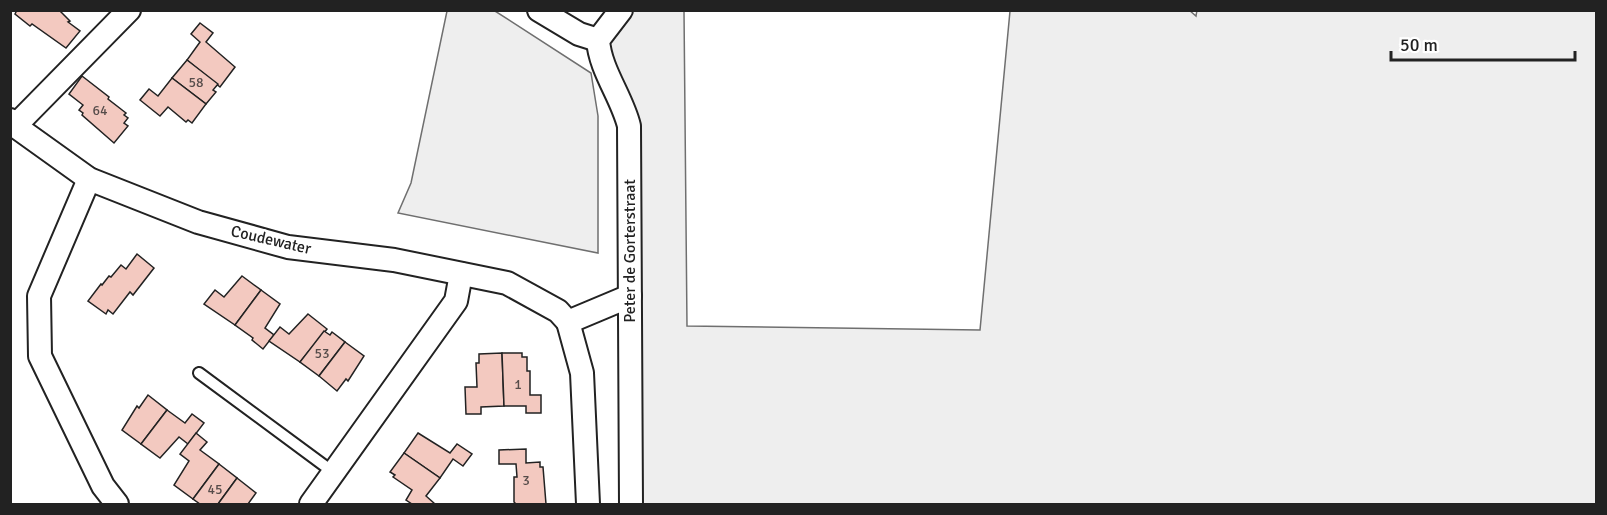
<svg xmlns="http://www.w3.org/2000/svg" width="1607" height="515" viewBox="0 0 1607 515" font-family="Signika,sans-serif">
<style>
.green{fill:#eee;stroke:#6f6f6f;stroke-width:1.5}
.building{fill:#f3c9c0;stroke:#222;stroke-width:1.5}
.lines{fill:none;stroke-linecap:round;stroke-linejoin:round}
.service-casing{stroke:#222;stroke-width:14}
.minor-casing{stroke:#222;stroke-width:26}
.service{stroke:#fff;stroke-width:10}
.minor{stroke:#fff;stroke-width:22}
.labels{text-anchor:middle;dominant-baseline:central;stroke-width:4.5;stroke-linejoin:round;paint-order:stroke}
.number-label{font-size:14px;fill:#564c4a}
.street-label{font-size:16px;fill:#222;stroke:#fff}
</style>
<rect width="100%" height="100%" fill="#fff"/>
<!-- green -->
<g class="green">
<polygon points="1189,10 1196,16 1197,10 1596,11 1596,504 638,504 638,139 610,63 610,41 631,11 684,11 687,326 980,330 1010,11"/>
<polygon points="447,11 495,11 591,73 598,116 598,253 398,213 411,183"/>
</g>
<!-- building -->
<g class="building">
<polygon points="17,10 59,10 70,21 68,22 80,31 66,48 32,24 30,26 15,14"/>
<polygon points="200,23 213,33 206,42 235,67 220,87 187,60 200,42 191,34"/>
<polygon points="187,60 218,84 213,90 216,92 206,104 172,78"/>
<polygon points="82,76 109,97 108,99 126,113 124,115 128,118 124,123 128,126 114,143 82,115 83,113 79,110 83,105 69,94"/>
<polygon points="172,78 206,104 192,123 188,120 186,122 168,107 160,116 140,100 149,89 158,96"/>
<polygon points="137,254 154,268 133,295 130,292 113,314 108,310 106,314 88,301 101,284 102,285 109,276 111,277 121,265 126,269"/>
<polygon points="242,276 261,290 235,325 204,304 215,290 224,297"/>
<polygon points="261,290 280,304 265,328 274,335 263,349 252,340 253,338 235,325"/>
<polygon points="308,314 327,329 300,362 269,341 280,327 289,334"/>
<polygon points="324,331 330,335 332,332 345,342 319,376 300,362"/>
<polygon points="345,342 364,356 348,381 346,379 337,391 319,376"/>
<polygon points="502,353 504,406 481,407 481,414 466,414 465,387 477,387 476,363 479,363 479,354"/>
<polygon points="502,353 522,353 522,357 527,357 527,371 530,371 530,395 541,395 541,413 526,413 526,406 504,406"/>
<polygon points="148,395 167,410 141,444 122,430 137,406 139,408"/>
<polygon points="167,410 185,423 192,414 204,423 188,444 179,437 160,458 141,444"/>
<polygon points="196,433 207,442 200,450 219,464 193,499 174,485 189,461 180,454"/>
<polygon points="418,433 450,453 457,444 472,454 463,466 453,459 440,478 404,453"/>
<polygon points="526,449 526,463 540,462 540,467 543,467 546,504 516,504 514,502 514,477 517,477 516,464 499,464 499,450"/>
<polygon points="404,453 440,478 426,496 435,504 412,504 406,500 412,490 393,477 395,475 390,472"/>
<polygon points="219,464 237,478 218,504 200,504 193,499"/>
<polygon points="237,478 256,493 248,504 218,504"/>
</g>
<g class="lines">
<defs>
<polyline id="service" points="199,373 333,472"/>
<g id="minor">
<polyline points="539,10 579,34 598,40"/>
<path d="M 621,10 L 598,40 C 600,70 622,97 629,126 L 631,504"/>
<polyline points="10,120 15,126 89,179 198,222 288,247 394,260 507,283 558,311 568,322 630,296"/>
<polyline points="15,126 129,10"/>
<polyline points="89,179 39,296 40,356 103,486 117,504"/>
<polyline points="568,322 582,373 588,504"/>
<polyline points="311,504 456,301 461,274"/>
</g>
</defs>
<!-- service casing -->
<use href="#service" class="service-casing"/>
<!-- minor casing -->
<use href="#minor" class="minor-casing"/>
<!-- service -->
<use href="#service" class="service"/>
<!-- minor -->
<use href="#minor" class="minor"/>
</g>
<g class="labels">
<!-- number labels -->
<g class="number-label">
<text x="196" y="82">58</text>
<text x="100" y="110">64</text>
<text x="322" y="353">53</text>
<text x="518" y="384">1</text>
<text x="526" y="480">3</text>
<text x="215" y="489">45</text>
</g>
<!-- street labels -->
<g class="street-label">
<text transform="translate(271 240) rotate(13)">Coudewater</text>
<text transform="translate(630 251) rotate(-90)">Peter de Gorterstraat</text>
</g>
</g>
<!-- border -->
<rect width="1607" height="515" fill="none" stroke="#222222" stroke-width="24"/>
<!-- scale -->
<path d="M1391 51v9h184v-9" fill="none" stroke="#222222" stroke-width="3"/>
<text x="1400" y="51" font-size="18" fill="#222222" stroke="#ffffff" stroke-width="4.5" paint-order="stroke">50 m</text>
</svg>
